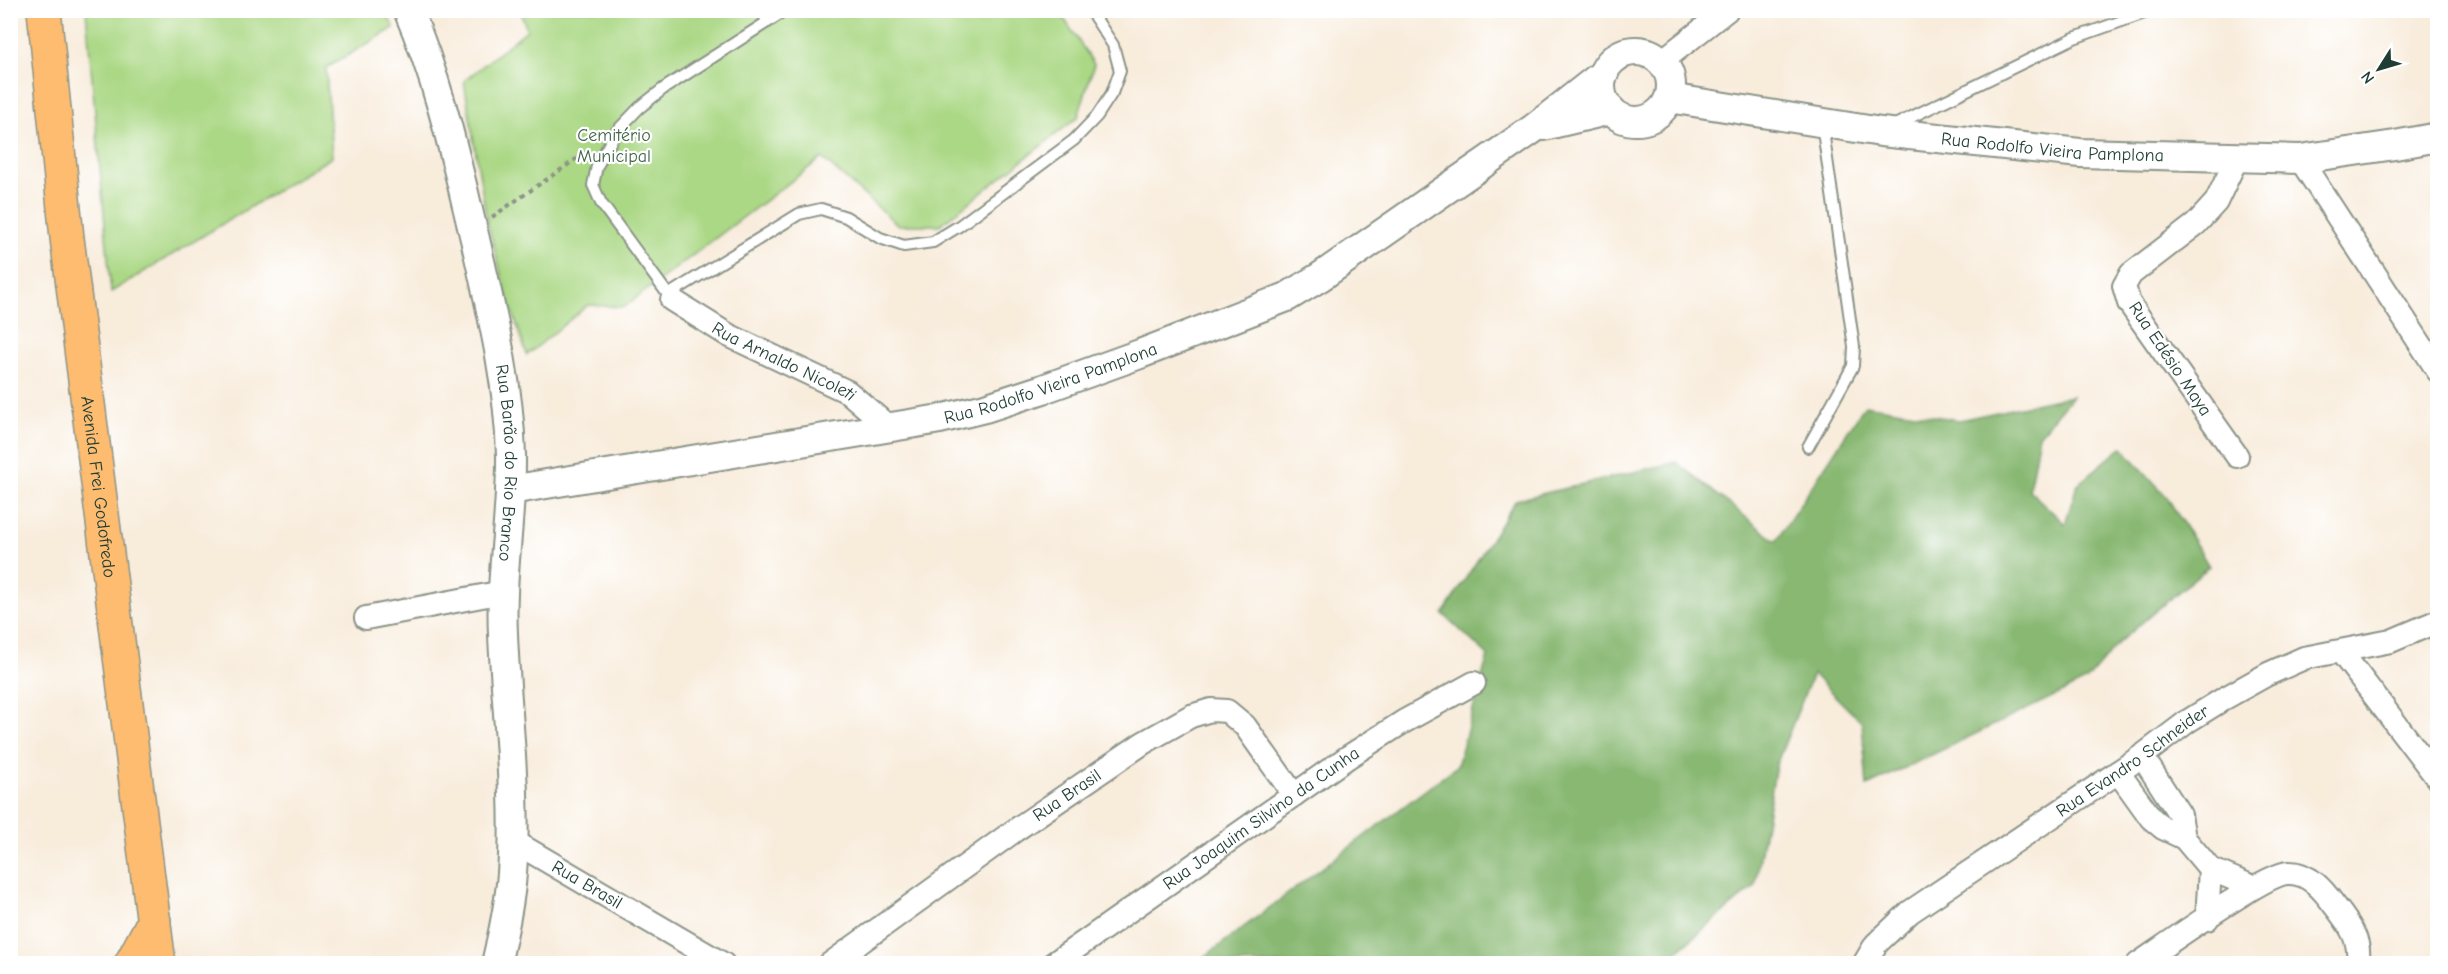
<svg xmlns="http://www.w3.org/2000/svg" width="2448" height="974" viewBox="0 0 2448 974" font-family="'Comic Neue',sans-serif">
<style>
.green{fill:#abd885;stroke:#658a5c;stroke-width:1.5}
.forest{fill:#88b872;stroke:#547a53;stroke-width:1.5}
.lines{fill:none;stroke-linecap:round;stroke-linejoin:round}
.service-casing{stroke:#8c9488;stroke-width:14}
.minor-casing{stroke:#8c9488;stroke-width:26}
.tertiary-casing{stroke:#8c9488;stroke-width:32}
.primary-casing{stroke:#8c9488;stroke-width:36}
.path{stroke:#8c9488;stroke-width:4;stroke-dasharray:4.5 4.5;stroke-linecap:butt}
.service{stroke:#fff;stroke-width:10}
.minor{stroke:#fff;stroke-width:22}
.tertiary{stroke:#fff;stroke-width:28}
.primary{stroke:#fdbc70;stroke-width:33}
.labels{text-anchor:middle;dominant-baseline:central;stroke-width:4.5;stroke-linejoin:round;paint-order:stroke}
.park-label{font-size:18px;fill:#426448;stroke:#fff}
.street-label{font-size:18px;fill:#1f3d34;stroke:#fff}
</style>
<rect width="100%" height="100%" fill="#fff"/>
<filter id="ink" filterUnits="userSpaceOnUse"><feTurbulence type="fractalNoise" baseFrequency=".0167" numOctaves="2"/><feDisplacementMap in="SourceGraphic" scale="12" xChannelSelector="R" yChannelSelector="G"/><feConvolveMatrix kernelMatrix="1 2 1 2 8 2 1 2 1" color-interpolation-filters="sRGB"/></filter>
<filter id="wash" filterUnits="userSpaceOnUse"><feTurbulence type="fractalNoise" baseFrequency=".008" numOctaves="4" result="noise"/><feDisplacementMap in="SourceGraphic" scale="24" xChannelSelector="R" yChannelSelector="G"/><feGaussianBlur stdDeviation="1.35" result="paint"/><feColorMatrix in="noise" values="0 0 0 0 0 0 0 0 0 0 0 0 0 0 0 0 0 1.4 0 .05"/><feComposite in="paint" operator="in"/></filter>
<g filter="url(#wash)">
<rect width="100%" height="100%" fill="#f8ecdb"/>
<!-- green -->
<g class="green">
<polygon points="520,10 1059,11 1094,64 1078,117 940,225 898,225 822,158 624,307 588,305 527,355 506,293 487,221 464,81 527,30"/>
<polygon points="86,11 385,11 394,28 326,68 332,157 111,292"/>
</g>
<!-- forest -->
<polygon class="forest" points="2072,396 2039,435 2029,490 2065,524 2077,485 2122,447 2167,497 2209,566 2119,642 2086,681 1867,786 1862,723 1813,674 1776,765 1755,886 1663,963 1195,964 1457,766 1488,656 1443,614 1516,500 1676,462 1776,541 1865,405 1959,420"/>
</g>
<g filter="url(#ink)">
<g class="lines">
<defs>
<g id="service">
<polyline points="761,10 768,22"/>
<polyline points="1893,126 2074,38 2153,10"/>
<polyline points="668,295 799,214 821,209 846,217 880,238 904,246 933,242 959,226 1074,140 1097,116 1112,93 1120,71 1113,45 1090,10"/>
<polyline points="672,300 601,203 593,185 597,166 616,132 639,108 663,89 786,10"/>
<polyline points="1808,447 1853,366 1854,347 1822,124"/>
</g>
<g id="minor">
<polyline points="1662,61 1727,10"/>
<polyline points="2300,159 2438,371"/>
<path id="s1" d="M 672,300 L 728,335 L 848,392 L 890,428"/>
<polyline points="2237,456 2129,303 2124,286 2131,274 2196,224 2216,202 2237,158"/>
<polyline points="366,618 503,592"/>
<polyline points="2341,652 2438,779"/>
<polyline points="2142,756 2180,815 2184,838"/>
<polyline points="2118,772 2151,818 2163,828 2184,838 2210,869 2253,887"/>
<path id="s2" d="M 513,841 L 723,964"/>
<polyline points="2207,919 2210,869"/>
<path id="s3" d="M 830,964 L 1014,831 L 1143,743 L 1191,716 L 1211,710 L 1227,711 L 1245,726 L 1294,795"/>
<path id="s4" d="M 1053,964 L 1348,757 L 1403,722 L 1474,683"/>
<path id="s5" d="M 1864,964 L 1876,944 L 1910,912 L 2142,756 L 2188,721 L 2225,698 L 2268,674 L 2304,658 L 2391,641 L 2438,621"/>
<path d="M 2138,964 C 2162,948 2266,873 2288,873 C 2309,872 2324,891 2335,906 C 2349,924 2361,939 2358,964"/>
</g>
<g id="tertiary">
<path id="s6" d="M 408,10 C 440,84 456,161 475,239 C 491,310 509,381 511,455 C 512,515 500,574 503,634 C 506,713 518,793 512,873 C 510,903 503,934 496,964"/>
<circle cx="1636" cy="86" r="35"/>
<path id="s7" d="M 1669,98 L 1881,132 L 2080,153 L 2300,159 L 2395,145 L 2438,137"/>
<polyline points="1544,126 1611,110"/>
<path id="s8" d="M 510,490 L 940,419 L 985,408 L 1043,389 L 1140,354 L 1287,297 L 1320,277 L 1533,129 L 1604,73"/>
</g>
<g id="primary">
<path id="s9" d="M 44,10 L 67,238 L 159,964"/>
<polyline points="131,964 154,921"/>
</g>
</defs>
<!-- service casing -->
<use href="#service" class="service-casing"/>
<!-- minor casing -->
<use href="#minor" class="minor-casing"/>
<!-- tertiary casing -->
<use href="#tertiary" class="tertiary-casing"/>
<!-- primary casing -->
<use href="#primary" class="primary-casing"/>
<!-- path -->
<polyline class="path" points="492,217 588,151"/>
<!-- service -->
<use href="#service" class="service"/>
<!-- minor -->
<use href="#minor" class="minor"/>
<!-- tertiary -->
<use href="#tertiary" class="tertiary"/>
<!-- primary -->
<use href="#primary" class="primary"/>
</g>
</g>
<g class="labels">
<!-- park labels -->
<g class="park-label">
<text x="614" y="135">Cemitério<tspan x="614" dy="21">Municipal</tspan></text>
</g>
<!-- street labels -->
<g class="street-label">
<text stroke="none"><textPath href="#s7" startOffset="387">Rua Rodolfo Vieira Pamplona</textPath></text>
<text transform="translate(2170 359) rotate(56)">Rua Edésio Maya</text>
<text stroke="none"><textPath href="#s1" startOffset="128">Rua Arnaldo Nicoleti</textPath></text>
<text stroke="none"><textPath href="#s8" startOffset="552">Rua Rodolfo Vieira Pamplona</textPath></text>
<text stroke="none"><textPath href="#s6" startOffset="466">Rua Barão do Rio Branco</textPath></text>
<text stroke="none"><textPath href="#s9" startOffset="480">Avenida Frei Godofredo</textPath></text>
<text stroke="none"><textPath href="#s5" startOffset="339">Rua Evandro Schneider</textPath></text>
<text stroke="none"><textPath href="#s3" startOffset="291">Rua Brasil</textPath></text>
<text stroke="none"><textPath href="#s4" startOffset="254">Rua Joaquim Silvino da Cunha</textPath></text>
<text stroke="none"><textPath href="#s2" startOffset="86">Rua Brasil</textPath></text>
</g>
</g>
<!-- margin -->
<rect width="2448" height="974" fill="none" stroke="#fff" stroke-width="36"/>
<!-- north arrow -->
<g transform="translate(2379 69) rotate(233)" stroke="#ffffff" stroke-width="4.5" paint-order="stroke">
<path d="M0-4.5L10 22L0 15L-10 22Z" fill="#1f3d34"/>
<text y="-9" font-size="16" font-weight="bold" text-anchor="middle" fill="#1f3d34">N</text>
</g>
</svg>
